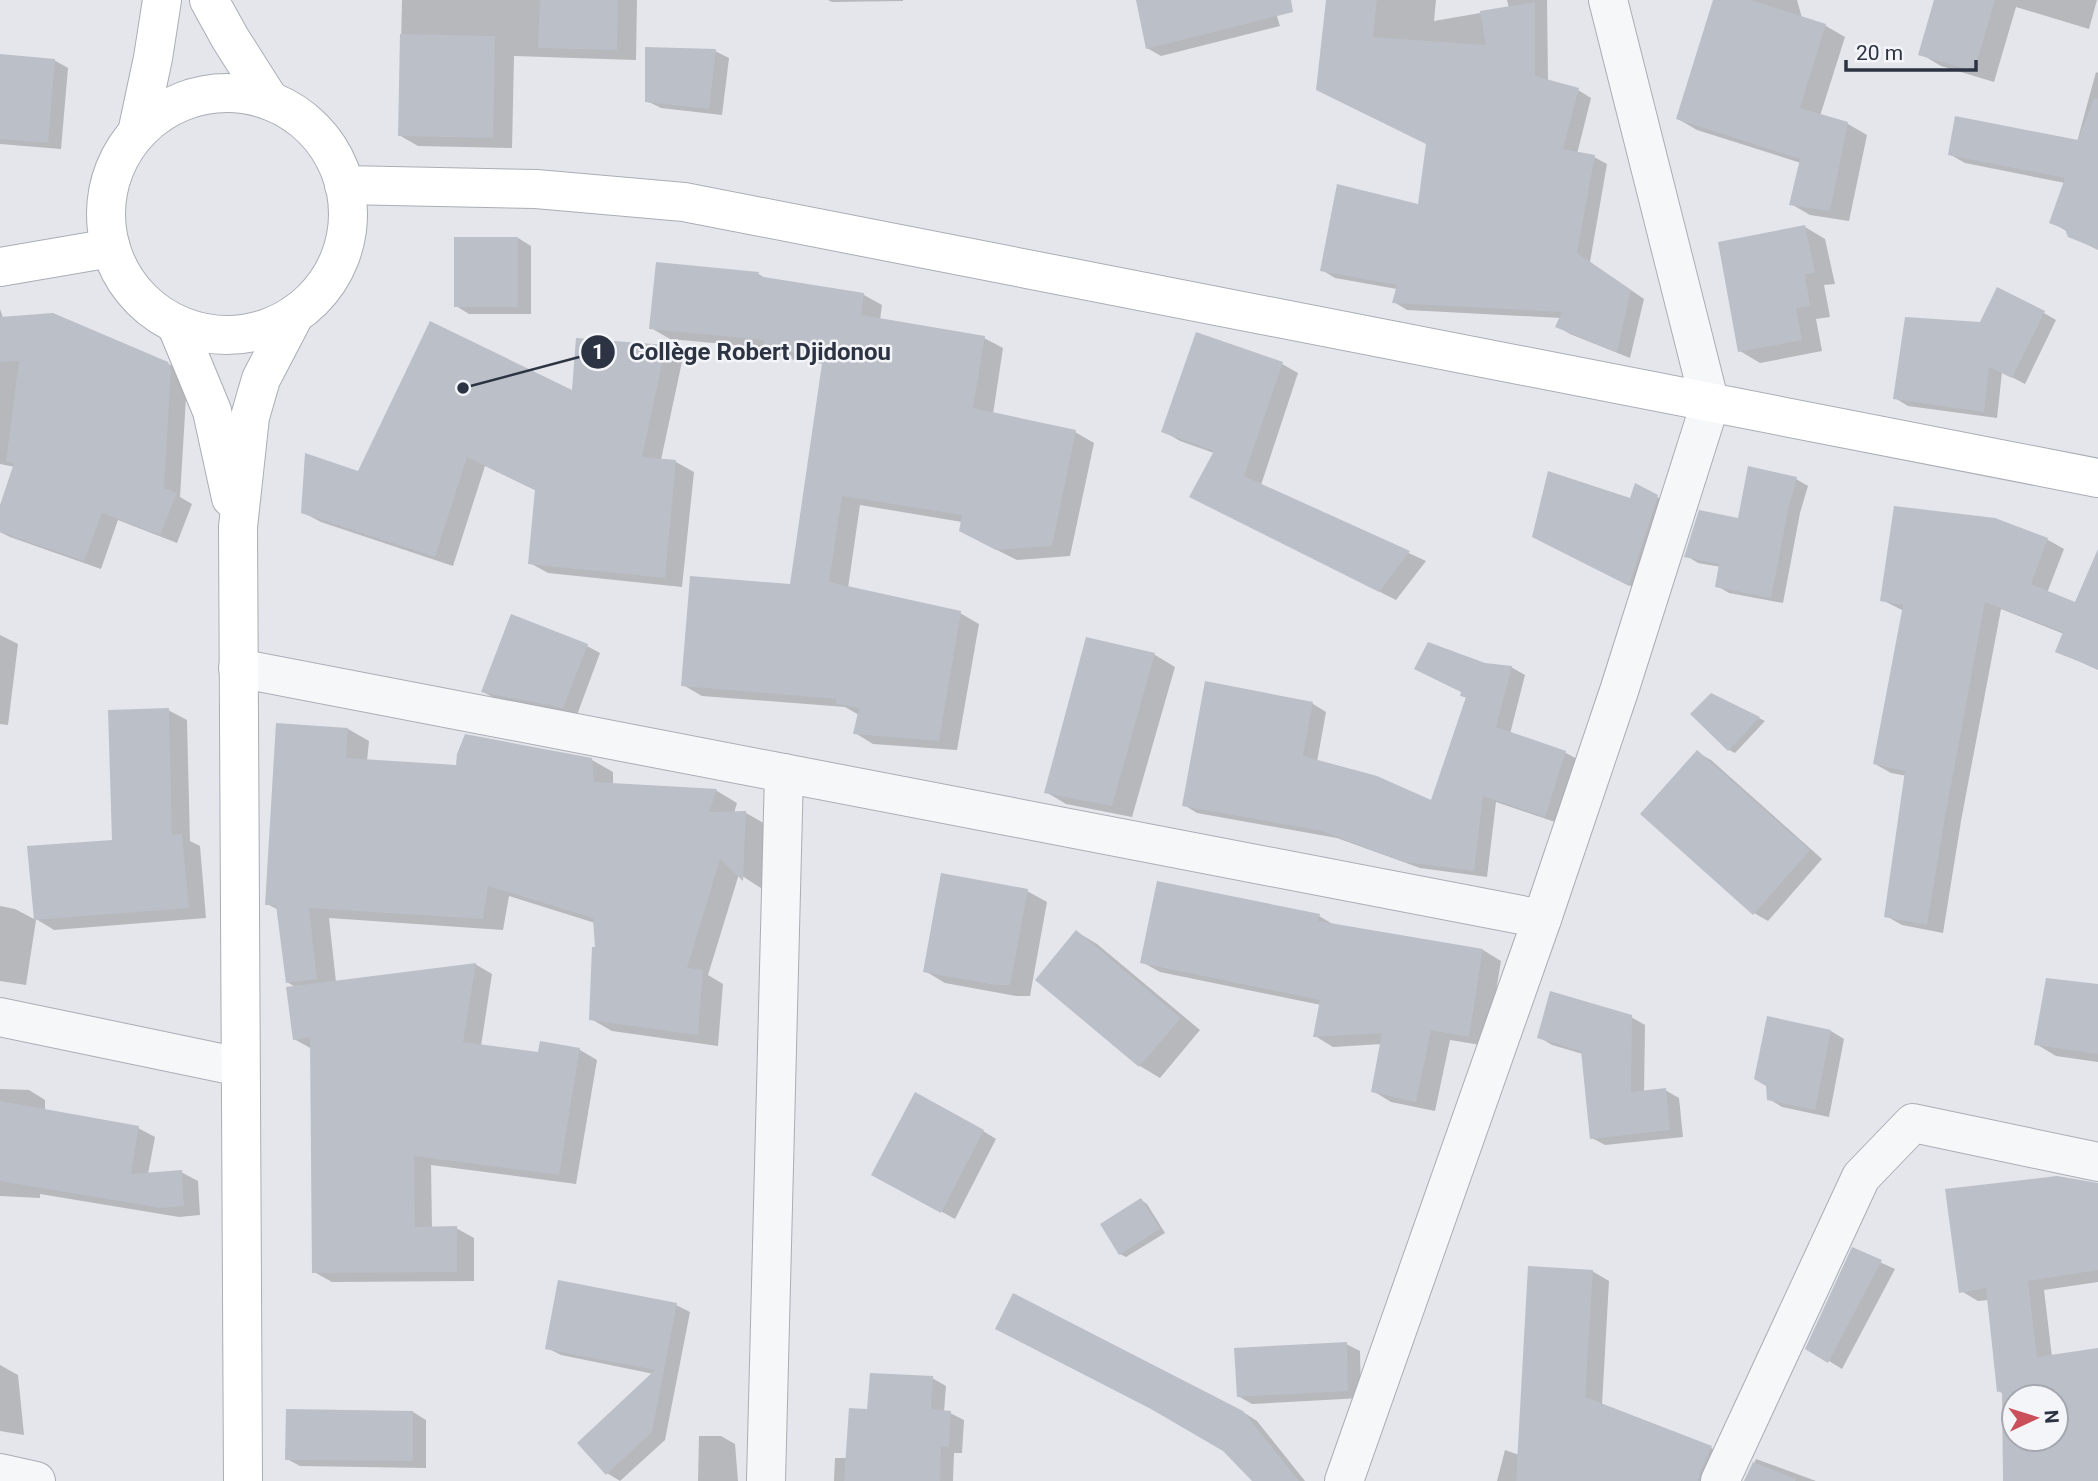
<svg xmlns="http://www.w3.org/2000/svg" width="2098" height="1481" viewBox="0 0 2098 1481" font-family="Roboto,sans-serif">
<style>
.shadow{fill:#0003;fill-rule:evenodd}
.building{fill:#bbbfc8;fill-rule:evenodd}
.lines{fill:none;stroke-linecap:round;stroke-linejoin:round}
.street-casing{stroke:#a9adb5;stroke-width:40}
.secondary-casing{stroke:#a9adb5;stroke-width:40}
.street{stroke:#f6f7f9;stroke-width:38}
.secondary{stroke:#fff;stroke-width:38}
.leader{fill:none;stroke:#2c3343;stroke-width:2.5}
.callout-dot{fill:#2c3343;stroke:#f4f5f8;stroke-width:2.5}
.mark-label{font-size:21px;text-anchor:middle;font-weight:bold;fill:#fff}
.callout-label{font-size:24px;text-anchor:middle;font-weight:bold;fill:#2c3343;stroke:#f4f5f8;stroke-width:5;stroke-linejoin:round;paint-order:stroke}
</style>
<rect width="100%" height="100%" fill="#e4e6eb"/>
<!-- shadow -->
<g class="shadow">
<polygon points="402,0 637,0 636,60 514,56 512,148 418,146 399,135"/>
<polygon points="828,0 903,0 903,1 832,2"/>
<polygon points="1153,0 1272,0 1280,26 1161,56 1147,48"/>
<polygon points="1327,0 1436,0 1434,21 1509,8 1507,0 1547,0 1548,81 1578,90 1591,98 1577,154 1594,157 1607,164 1590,262 1644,299 1630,358 1570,334 1557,326 1561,318 1407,310 1394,302 1397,289 1335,278 1322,270 1419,206 1428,144"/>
<polygon points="1715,0 1797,0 1802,18 1826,26 1845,37 1820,116 1848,124 1867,135 1849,221 1810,215 1791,204 1801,163 1697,130 1678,119"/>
<polygon points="1936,0 2097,0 2089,29 2016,7 1994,82 1941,66 1921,54"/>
<polygon points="715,51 729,58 722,115 661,108 647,101"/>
<polygon points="0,56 54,60 68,68 61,149 0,144"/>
<polygon points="2096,72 2098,73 2098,250 2070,236 2068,232 2051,222 2065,183 1965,163 1949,154 2077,142"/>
<polygon points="1805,227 1825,239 1835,284 1824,285 1830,317 1816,319 1822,351 1760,363 1740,351"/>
<polygon points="518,238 531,246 531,314 469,314 456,306"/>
<polygon points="758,274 767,279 864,295 882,305 880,320 984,338 1003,348 993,414 1075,432 1094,443 1070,556 1017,560 979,541 962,522 860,505 848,588 960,613 979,624 957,750 873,744 855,733 859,715 845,707 702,696 683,685 791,586 824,364 783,358 766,348 670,339 651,328"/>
<polygon points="0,309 3,318 167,363 184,373 187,381 180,497 192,504 177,543 118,520 101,569 10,537 0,532 0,510 15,467 0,464"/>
<polygon points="2044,313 2056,320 2025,384 2002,372 1997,418 1908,406 1895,398 1981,324"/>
<polygon points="666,346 683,357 661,460 676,462 694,472 682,587 548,573 530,563 537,491 485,466 453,566 321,522 302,512 359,473 574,393"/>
<polygon points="1282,364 1298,373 1261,485 1426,561 1396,600 1208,505 1214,453 1180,441 1163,431"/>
<polygon points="1796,479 1808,486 1800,513 1783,603 1729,593 1717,586 1721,567 1698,563 1687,556"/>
<polygon points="1657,497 1678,508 1650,596 1534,536 1631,500"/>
<polygon points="1994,520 2048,540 2064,549 2047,593 2098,613 2098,670 2057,651 2064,634 2001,609 1961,821 1943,933 1902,925 1886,916 1907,776 1891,773 1875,764 1904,611 1882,600"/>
<polygon points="0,635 18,644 8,725 0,724"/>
<polygon points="1087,639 1155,655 1175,667 1132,817 1066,804 1046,792"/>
<polygon points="587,646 600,653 577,715 496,699 483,692"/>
<polygon points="1484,665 1511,667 1525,675 1510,734 1566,753 1579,760 1558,823 1496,802 1487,877 1420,868 1337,838 1197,813 1184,805 1206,683 1313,704 1326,712 1317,762 1432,803 1467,698 1462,696"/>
<polygon points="1711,695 1765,721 1735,753 1729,750"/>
<polygon points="168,710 187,720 190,841 200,846 206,918 54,930 36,919 114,841"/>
<polygon points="278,725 348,729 369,741 367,761 458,767 592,760 613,772 613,785 717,791 737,803 734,813 746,813 767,825 764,890 739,874 708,975 723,984 718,1046 612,1031 591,1019 597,948 595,923 509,896 503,930 329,918 336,982 475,964 492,974 481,1046 540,1054 541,1043 580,1050 597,1060 576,1184 431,1165 432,1228 456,1228 474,1238 474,1281 332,1282 314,1272 312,1049 294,1039 297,988 287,982 279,910 267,904"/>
<polygon points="1697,752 1711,760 1822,859 1768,921 1754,913"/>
<polygon points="1027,891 1047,902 1030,996 1016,996 945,983 925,971"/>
<polygon points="0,906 15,909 36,920 26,985 0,981"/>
<polygon points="1319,916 1336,926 1483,950 1501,961 1487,1046 1450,1040 1435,1111 1391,1102 1373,1091 1382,1044 1333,1047 1315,1036 1321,1005 1160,972 1142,962"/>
<polygon points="1077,932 1097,944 1200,1030 1160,1078 1140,1066 1037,980"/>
<polygon points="2098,986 2098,1062 2056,1056 2036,1044"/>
<polygon points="1631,1017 1645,1025 1644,1093 1665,1090 1679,1098 1683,1137 1605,1145 1592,1138 1583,1054 1552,1045 1539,1037"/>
<polygon points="1831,1031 1844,1039 1829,1117 1782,1107 1769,1099"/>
<polygon points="0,1089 29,1090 45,1100 45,1111 138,1128 155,1137 148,1174 181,1172 198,1181 200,1215 179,1217 40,1194 40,1198 0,1196"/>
<polygon points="983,1131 996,1139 955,1219 887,1182"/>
<path d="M 2098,1185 L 2098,1282 L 2044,1290 L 2052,1357 L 2098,1349 L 2098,1481 L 2004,1481 L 2003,1394 L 1999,1391 L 1989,1300 L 1978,1301 L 1961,1291 ZM 2014,1397 L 2056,1397 L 2056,1439 L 2014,1439 Z"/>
<polygon points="1141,1200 1147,1204 1165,1233 1126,1257 1120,1254"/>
<polygon points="1853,1250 1895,1269 1842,1369 1808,1348"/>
<polygon points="1592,1271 1609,1281 1602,1405 1711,1448 1728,1457 1717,1481 1497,1481 1505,1450 1519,1455"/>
<polygon points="676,1305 690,1312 665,1440 620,1481 607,1473 654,1374 561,1355 547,1348"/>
<polygon points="1346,1344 1360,1351 1361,1398 1252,1404 1238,1396"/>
<polygon points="0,1365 18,1375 24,1435 0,1431"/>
<polygon points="932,1378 946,1386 944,1412 950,1413 964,1420 962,1453 954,1453 953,1481 834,1481 835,1458 848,1458 869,1411"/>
<polygon points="413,1412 426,1420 426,1468 300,1466 287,1459"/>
<polygon points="1243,1412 1257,1421 1305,1481 1255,1481 1224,1450 1166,1416"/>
<polygon points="699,1436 721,1436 735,1444 738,1481 698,1481"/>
<polygon points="1756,1459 1816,1481 1746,1481"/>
</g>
<!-- building -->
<g class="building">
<polygon points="540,0 618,0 617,50 538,48"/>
<polygon points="1136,0 1291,0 1293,12 1146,49"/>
<polygon points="1326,0 1377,0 1373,37 1486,45 1480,11 1535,2 1535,76 1579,88 1563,149 1595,155 1577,253 1631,290 1617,352 1555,327 1562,312 1392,303 1397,285 1320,271 1337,184 1418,204 1426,144 1316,90"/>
<polygon points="1713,0 1751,0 1826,24 1800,108 1848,122 1830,211 1789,205 1800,159 1676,119"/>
<polygon points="1934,0 1995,0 1974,71 1918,55"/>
<polygon points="400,34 495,36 493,138 398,136"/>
<polygon points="645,47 716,49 709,109 645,102"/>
<polygon points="0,54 55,59 48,143 0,139"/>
<polygon points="2094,98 2098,99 2098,249 2068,237 2065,229 2049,223 2065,178 1948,155 1955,116 2078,140"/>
<polygon points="1805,225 1815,273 1805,274 1810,306 1796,308 1802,340 1738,352 1718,242"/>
<rect x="454" y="237" width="64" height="70"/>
<polygon points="656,262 759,272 758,276 864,293 861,315 985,336 973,408 1076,430 1052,546 996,550 959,531 962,515 842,496 829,582 961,611 939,741 853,734 859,708 836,704 837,699 681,686 690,576 790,584 823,357 763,348 764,340 649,329"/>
<polygon points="1997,287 2045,311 2012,378 1989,367 1984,412 1893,399 1905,317 1980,322"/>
<polygon points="53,313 168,362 171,370 164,488 177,493 160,535 102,513 84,561 0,532 0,505 14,463 6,462 19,361 0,362 0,317"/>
<polygon points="430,321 572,390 576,338 666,345 642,457 676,460 665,578 528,564 535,490 467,457 435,557 301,513 305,453 358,471"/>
<polygon points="1196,332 1283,362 1244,476 1410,551 1379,592 1189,497 1214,451 1161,432"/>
<polygon points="1748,466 1797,477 1789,506 1771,598 1715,587 1719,564 1684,557 1699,510 1738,518"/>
<polygon points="1548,471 1630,498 1635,483 1658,495 1629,586 1532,537"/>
<polygon points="1894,506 1995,518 2048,538 2031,584 2075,602 2098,549 2098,669 2055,652 2063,632 1985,602 1946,812 1927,925 1884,917 1905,771 1873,764 1903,605 1880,601"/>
<polygon points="511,614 588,644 563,708 481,692"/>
<polygon points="1086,637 1155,653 1112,806 1044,793"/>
<polygon points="1428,642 1485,663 1512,666 1496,727 1566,751 1545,817 1483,796 1474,871 1405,862 1322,831 1182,806 1205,681 1313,702 1303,756 1377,776 1431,800 1466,697 1460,696 1461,692 1414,669"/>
<polygon points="1711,693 1760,717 1728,751 1690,714"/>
<polygon points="169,708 172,835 182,834 189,908 34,920 27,846 112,840 108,710"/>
<polygon points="276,723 348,728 346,758 456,765 457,754 465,734 592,758 594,782 717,789 709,812 746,811 743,881 720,859 687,968 703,970 698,1035 589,1020 592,947 595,947 593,918 488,886 483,919 309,908 317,979 286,983 276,905 265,905"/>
<polygon points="1697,750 1810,850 1753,915 1640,814"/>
<polygon points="941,873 1028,889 1010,985 995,985 923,972"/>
<polygon points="1157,881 1320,914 1318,921 1483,949 1469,1037 1431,1030 1416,1102 1371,1092 1382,1033 1313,1037 1320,1000 1140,963"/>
<polygon points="1076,930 1181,1018 1139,1067 1035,980"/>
<polygon points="476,963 463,1042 538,1052 540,1041 580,1048 559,1175 414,1156 415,1227 457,1226 457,1272 312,1273 310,1037 293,1040 286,987"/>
<polygon points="2046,978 2098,984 2098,1054 2034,1045"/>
<polygon points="1550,991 1632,1015 1631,1092 1666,1088 1670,1130 1590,1139 1581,1051 1537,1038"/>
<polygon points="1767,1016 1831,1030 1815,1110 1767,1100 1766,1086 1754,1079"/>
<polygon points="915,1092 984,1130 941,1213 871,1175"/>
<polygon points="0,1101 139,1126 131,1174 182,1170 184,1206 161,1208 0,1181"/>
<path d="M 2057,1176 L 2098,1183 L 2098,1270 L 2028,1281 L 2037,1357 L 2098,1348 L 2098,1481 L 2003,1481 L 2002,1391 L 1997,1392 L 1986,1288 L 1959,1293 L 1945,1189 ZM 2014,1397 L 2056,1397 L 2056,1439 L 2014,1439 Z"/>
<polygon points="1141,1198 1160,1229 1119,1255 1100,1224"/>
<polygon points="1852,1247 1882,1260 1828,1363 1805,1349"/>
<polygon points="1528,1266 1593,1270 1585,1397 1712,1446 1700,1472 1698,1481 1516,1481"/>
<polygon points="558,1280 677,1303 652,1432 606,1475 577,1443 655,1370 545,1349"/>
<polygon points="1013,1293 1243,1411 1299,1481 1252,1481 1223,1451 1151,1409 995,1329"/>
<polygon points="1347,1342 1348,1391 1237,1397 1234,1348"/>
<polygon points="870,1373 933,1376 931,1409 951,1411 949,1447 941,1446 940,1481 844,1481 849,1408 867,1409"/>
<polygon points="286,1409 413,1411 413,1461 285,1460"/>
<polygon points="1753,1462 1796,1479 1795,1481 1744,1481"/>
</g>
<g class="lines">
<defs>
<g id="street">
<polyline points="238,668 1542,919"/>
<polyline points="0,1017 240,1067"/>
<polyline points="0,1473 36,1481"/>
<polyline points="766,1481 784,773"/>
<polyline points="1344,1481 1542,919 1619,691 1710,404 1608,0"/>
<polyline points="1720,1481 1861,1177 1913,1123 2098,1162"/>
</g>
<g id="secondary">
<polyline points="209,0 230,38 270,101"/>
<circle cx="227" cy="214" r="121"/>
<polyline points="137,133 153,58 162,0"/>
<polyline points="344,185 536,189 684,202 2098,478"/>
<polyline points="0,267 111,248"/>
<polyline points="176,324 212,411 231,498"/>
<polyline points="243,1481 238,527 250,417 261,379 295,314"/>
</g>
</defs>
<!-- street casing -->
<use href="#street" class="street-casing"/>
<!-- secondary casing -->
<use href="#secondary" class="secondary-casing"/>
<!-- street -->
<use href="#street" class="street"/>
<!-- secondary -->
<use href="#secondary" class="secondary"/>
</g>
<!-- callouts -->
<path class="leader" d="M463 388L598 352"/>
<g class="callout-dot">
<circle cx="463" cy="388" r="7"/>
<circle cx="598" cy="352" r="18"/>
</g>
<g class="mark-label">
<text x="598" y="359">1</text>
</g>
<g class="callout-label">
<text x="760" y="360">Collège Robert Djidonou</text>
</g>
<!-- north arrow -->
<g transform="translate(2035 1418) rotate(86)"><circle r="33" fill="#f4f5f8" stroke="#a4a7b0" stroke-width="2"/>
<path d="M0-5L12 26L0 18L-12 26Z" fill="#ca4f5a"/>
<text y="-10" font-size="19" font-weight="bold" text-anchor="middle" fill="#2c3343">N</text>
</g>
<!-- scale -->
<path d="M1846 60v10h130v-10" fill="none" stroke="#2c3343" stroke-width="3.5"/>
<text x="1856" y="60" font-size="21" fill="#2c3343" stroke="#f4f5f8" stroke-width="5" paint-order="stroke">20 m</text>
</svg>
